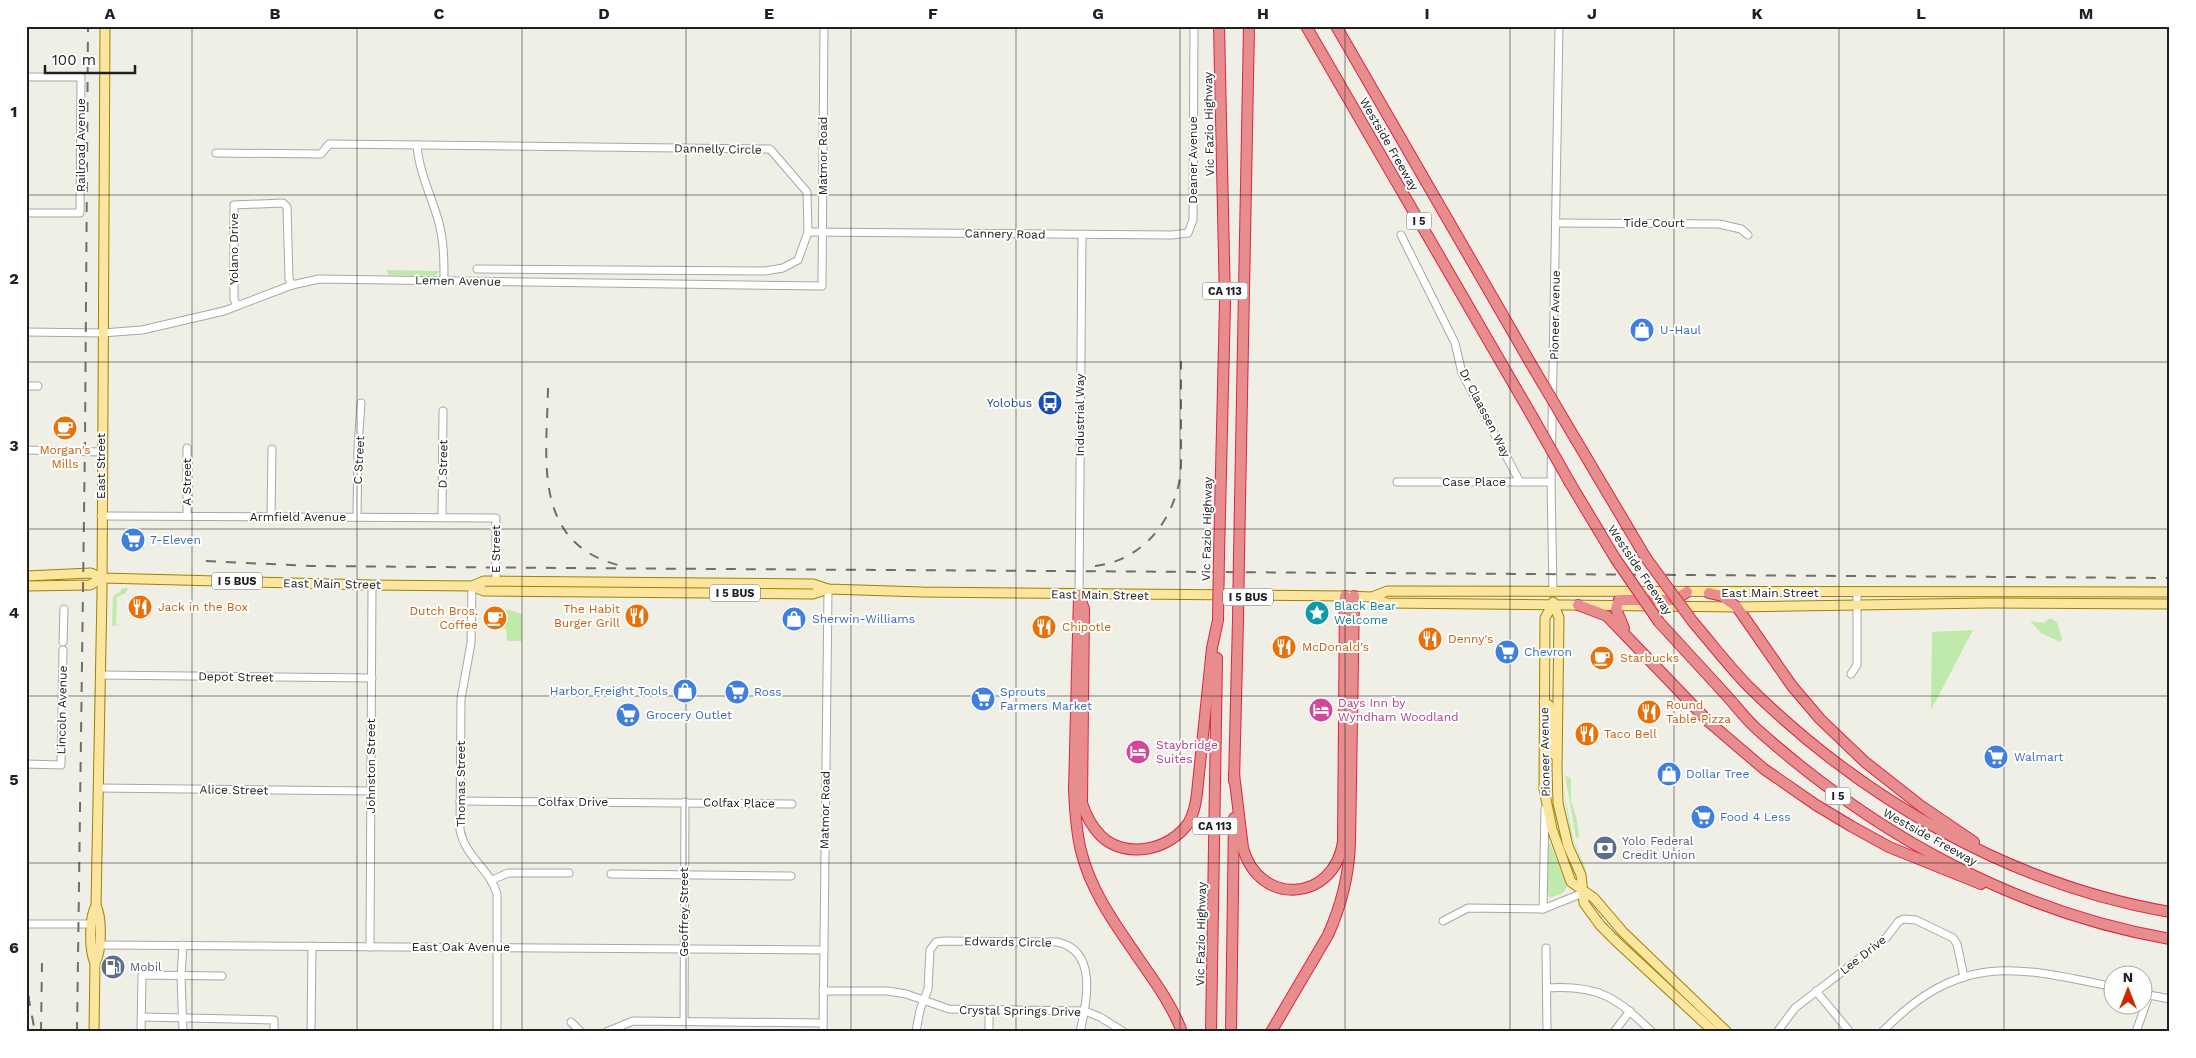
<svg xmlns="http://www.w3.org/2000/svg" width="2196" height="1058" viewBox="0 0 2196 1058" font-family="'Work Sans',sans-serif">
<style>
.grass{fill:#bfeaac}
.lines{fill:none;stroke-linecap:round;stroke-linejoin:round}
.minor-casing{stroke:#a7a7a7;stroke-width:9}
.major-casing{stroke:#9b8300;stroke-width:11}
.highway-casing{stroke:#dc2543;stroke-width:12}
.minor{stroke:#fff;stroke-width:7}
.major{stroke:#fce59f;stroke-width:9}
.highway{stroke:#e88d8e;stroke-width:10}
.rail{stroke:#6e6e6e;stroke-width:2;stroke-dasharray:10 10;stroke-linecap:butt}
.highway-bridge-casing{stroke:#dc2543;stroke-width:12;stroke-linecap:butt}
.highway-bridge{stroke:#e88d8e;stroke-width:10}
.grid{fill:none;stroke:#202020;stroke-width:1;stroke-opacity:0.55}
.labels{text-anchor:middle;dominant-baseline:central;stroke-width:4;stroke-linejoin:round;paint-order:stroke}
.shield{fill:#fff;stroke:#636363;stroke-width:1}
.shield-label{font-size:11px;font-weight:bold;fill:#202020}
.street-label{font-size:12px;fill:#202020;stroke:#fff}
.shop-label{font-size:12px;fill:#366cbe;stroke:#fff;text-anchor:start}
.transit-label{font-size:12px;fill:#164399;stroke:#fff;text-anchor:end}
.food-label{font-size:12px;fill:#c56008;stroke:#fff;text-anchor:start}
.culture-label{font-size:12px;fill:#0d838f;stroke:#fff;text-anchor:start}
.hotel-label{font-size:12px;fill:#b23c85;stroke:#fff;text-anchor:start}
.service-label{font-size:12px;fill:#4e5e75;stroke:#fff;text-anchor:start}
.neatline{fill:none;stroke:#202020;stroke-width:2}
.grid-label{font-size:16px;text-anchor:middle;font-weight:bold;fill:#202020}
</style>
<rect width="100%" height="100%" fill="#f0efe6"/>
<!-- grass -->
<g class="grass">
<polygon points="387,270 439,271 439,272 435,276 388,275"/>
<polygon points="122,588 128,588 126,593 117,597 116,624 120,625 112,626 113,596 120,592"/>
<polygon points="509,610 522,614 522,641 507,641 506,629 500,628 501,613 502,611"/>
<polygon points="2050,618 2057,622 2062,639 2060,642 2041,633 2030,621 2044,623"/>
<polygon points="1973,630 1931,710 1932,632"/>
<polygon points="1565,775 1571,779 1571,801 1576,816 1579,837 1576,838"/>
<polygon points="1563,785 1573,838 1586,870 1585,871 1570,832"/>
<polygon points="1550,843 1567,886 1563,893 1550,898 1546,890 1547,844"/>
</g>
<g class="lines">
<defs>
<g id="minor">
<polyline points="26,77 81,77 80,213 26,213"/>
<path d="M 417,145 C 419,173 432,197 439,223 C 444,242 444,262 444,281"/>
<polyline points="216,153 321,154 329,144 770,149 807,192 808,232 798,260 783,268 765,271 477,269"/>
<polyline points="1557,223 1719,224 1741,229 1748,235"/>
<polyline points="808,232 1172,235 1188,233 1193,220 1194,26"/>
<polyline points="1401,235 1455,343 1462,373 1520,482"/>
<polyline points="237,306 234,299 234,205 283,203 287,207 289,279 292,285"/>
<polyline points="26,332 102,333 142,330 224,311 292,285 319,279 822,286 824,26"/>
<polyline points="26,386 38,386"/>
<polyline points="26,450 101,452"/>
<polyline points="1397,482 1551,482"/>
<polyline points="101,516 496,518 496,581"/>
<polyline points="187,516 187,448"/>
<polyline points="271,517 272,449"/>
<polyline points="357,517 358,447 361,403"/>
<polyline points="442,517 443,411"/>
<path d="M 472,586 L 471,643 L 461,699 L 460,830 C 465,857 490,869 497,894 L 497,1032"/>
<polyline points="1553,591 1551,482 1559,26"/>
<polyline points="1079,595 1082,235"/>
<polyline points="63,642 64,609"/>
<polyline points="1851,674 1857,665 1857,592"/>
<polyline points="100,675 372,678"/>
<polyline points="26,764 61,765 63,650"/>
<polyline points="98,788 371,791"/>
<polyline points="460,801 792,804"/>
<polyline points="611,874 791,876"/>
<polyline points="492,880 508,873 569,873"/>
<polyline points="1543,909 1545,809"/>
<polyline points="1443,921 1468,908 1543,909 1583,893"/>
<polyline points="26,924 92,924"/>
<polyline points="99,945 824,950"/>
<polyline points="183,945 181,976 183,1032"/>
<polyline points="370,947 372,585"/>
<polyline points="1546,948 1547,1032"/>
<path d="M 1547,988 C 1599,985 1616,997 1652,1032"/>
<polyline points="823,991 888,991 906,994 949,1009 1085,1011 1100,1017 1124,1032"/>
<polyline points="1816,991 1850,1032"/>
<polyline points="2144,994 2170,999"/>
<polyline points="989,1010 989,1032"/>
<polyline points="142,1017 274,1020 274,1032"/>
<polyline points="684,1021 685,802"/>
<polyline points="571,1022 581,1032"/>
<polyline points="141,1032 142,975 222,976"/>
<polyline points="311,1032 312,946"/>
<polyline points="606,1032 633,1021 823,1023"/>
<polyline points="823,1032 828,589"/>
<path d="M 916,1032 L 920,1010 L 928,989 L 930,950 L 936,942 L 944,941 L 1057,942 C 1098,950 1087,1002 1080,1032"/>
<polyline points="1614,1032 1630,1011"/>
<polyline points="1777,1032 1795,1008 1886,938 1899,921 1904,919 1916,920 1953,938 1957,944 1964,977"/>
<path d="M 1882,1032 C 1960,952 2014,966 2114,987"/>
<polyline points="2136,1032 2149,995"/>
</g>
<g id="major">
<polyline points="26,576 91,573 102,578 372,585 472,586 484,581 813,584 828,589 922,592 1345,596 1372,597 1386,603 1737,607 1988,603 2170,604"/>
<polyline points="26,586 90,585 102,578"/>
<polyline points="472,586 484,591 813,594 828,589"/>
<polyline points="1372,597 1387,591 2170,592"/>
<polyline points="1553,602 1559,618 1557,769 1558,803 1568,846 1581,875 1584,903 1600,925 1619,944 1714,1032"/>
<polyline points="1553,604 1545,618 1544,789 1552,829 1571,882 1594,898 1623,932 1727,1032"/>
<polyline points="1544,702 1549,705 1551,723 1556,734"/>
<polyline points="1549,734 1550,750 1557,757"/>
<path d="M 95,963 C 89,951 89,917 96,906"/>
<path d="M 94,1032 L 95,963 C 102,951 102,917 96,906 L 102,593 L 105,26"/>
</g>
<g id="highway">
<polyline points="1306,26 1532,416"/>
<polyline points="1336,26 1534,369"/>
<polyline points="1576,440 1646,558"/>
<polyline points="1570,483 1615,558"/>
<polyline points="1219,555 1225,303 1219,26"/>
<polyline points="1239,555 1249,26"/>
<polyline points="1709,593 1722,596 1737,607 1792,686 1820,719 1865,762 1921,806 1974,842"/>
<path d="M 1079,595 L 1084,609 L 1082,803 C 1086,816 1092,827 1101,836 C 1126,860 1171,850 1189,822 C 1194,813 1196,803 1197,793 L 1212,648 L 1218,620"/>
<path d="M 1079,596 L 1074,790 C 1075,811 1076,831 1081,851 C 1091,892 1116,925 1139,959 C 1155,982 1172,1005 1182,1032"/>
<polyline points="1578,605 1607,616 1709,722 1764,769 1816,805 1851,826 1889,847 1981,884"/>
<path d="M 1659,622 C 1682,647 1704,671 1726,695 C 1737,707 1747,721 1759,731 C 1876,835 2015,912 2170,939"/>
<path d="M 1693,622 C 1712,644 1730,668 1750,688 C 1864,800 2012,885 2170,912"/>
<polyline points="1624,628 1616,609 1619,600 1675,600 1687,592"/>
<path d="M 1234,774 L 1243,848 C 1259,907 1334,902 1343,842 L 1345,596"/>
<polyline points="1234,781 1238,620"/>
<polyline points="1211,1032 1217,658"/>
<polyline points="1231,1032 1234,818"/>
<path d="M 1271,1032 L 1328,935 C 1341,906 1349,875 1350,843 L 1354,596"/>
</g>
</defs>
<!-- minor casing -->
<use href="#minor" class="minor-casing"/>
<!-- major casing -->
<use href="#major" class="major-casing"/>
<!-- highway casing -->
<use href="#highway" class="highway-casing"/>
<!-- minor -->
<use href="#minor" class="minor"/>
<!-- major -->
<use href="#major" class="major"/>
<!-- highway -->
<use href="#highway" class="highway"/>
<!-- rail -->
<g class="rail">
<path d="M 548,388 C 547,457 531,542 618,565"/>
<polyline points="206,561 311,566 565,568 2170,578"/>
<path d="M 1095,566 C 1139,561 1170,526 1179,483 C 1182,469 1181,453 1181,438 C 1181,412 1181,387 1181,361"/>
<polyline points="26,876 27,780"/>
<polyline points="26,956 29,1000 35,1032"/>
<polyline points="41,1032 42,963"/>
<polyline points="77,1032 85,442 88,26"/>
</g>
<defs>
<g id="highway-bridge">
<polyline points="1534,369 1576,440"/>
<polyline points="1532,416 1570,483"/>
<polyline points="1615,558 1659,622"/>
<polyline points="1646,558 1693,622"/>
<polyline points="1218,620 1219,555"/>
<polyline points="1238,620 1239,555"/>
</g>
</defs>
<!-- highway-bridge casing -->
<use href="#highway-bridge" class="highway-bridge-casing"/>
<!-- highway-bridge -->
<use href="#highway-bridge" class="highway-bridge"/>
</g>
<!-- grid -->
<path class="grid" d="M 192,26 L 192,1032M 357,26 L 357,1032M 522,26 L 522,1032M 686,26 L 686,1032M 851,26 L 851,1032M 1016,26 L 1016,1032M 1180,26 L 1180,1032M 1345,26 L 1345,1032M 1510,26 L 1510,1032M 1674,26 L 1674,1032M 1839,26 L 1839,1032M 2004,26 L 2004,1032M 26,195 L 2170,195M 26,362 L 2170,362M 26,529 L 2170,529M 26,696 L 2170,696M 26,863 L 2170,863"/>
<!-- icons -->
<defs>
<symbol id="shop-disc" viewBox="-11 -11 22 22"><circle r="9.5" fill="#3f7fe0" stroke="#fff"/><path d="M-5-2.5h2.3a2.7 3.5 0 0 1 5.4 0H5L5.5 6h-11ZM-1.5-2.5h3a1.5 2.3 0 0 0-3 0Z" fill="#fff"/></symbol>
<symbol id="bus-disc" viewBox="-11 -11 22 22"><circle r="9.5" fill="#1a4fb4" stroke="#fff"/><path d="M-5-6H5V4H4V6H2V4H-2V6H-4V4H-5ZM-3.5-4V0h7V-4ZM-3.5 1.2v1.5H-2V1.2ZM2 1.2v1.5H3.5V1.2Z" fill="#fff"/></symbol>
<symbol id="cafe-disc" viewBox="-11 -11 22 22"><circle r="9.5" fill="#e8710a" stroke="#fff"/><path d="M-5.5-4.5H6V0H3Q3 3.5 0 3.5H-2.5Q-5.5 3.5-5.5 0ZM3-3.2v2h1.7v-2ZM-6 4.5H4V6H-6Z" fill="#fff"/></symbol>
<symbol id="supermarket-disc" viewBox="-11 -11 22 22"><circle r="9.5" fill="#3f7fe0" stroke="#fff"/><path d="M-6-5.5h2.5l.6 2H6L4.5 2H-2.5L-4.4-4H-6ZM-1.5 3.2a1.3 1.3 0 1 0 .1 0ZM3 3.2a1.3 1.3 0 1 0 .1 0Z" fill="#fff"/></symbol>
<symbol id="restaurant-disc" viewBox="-11 -11 22 22"><circle r="9.5" fill="#e8710a" stroke="#fff"/><path d="M-5-6h1v4h1v-4h1v4h1v-4h1v5L-1.5 .5V6h-2V.5L-5-1ZM5-6V6H3V1.5H1.5Q1.5-4 5-6Z" fill="#fff"/></symbol>
<symbol id="sight-disc" viewBox="-11 -11 22 22"><circle r="9.5" fill="#0f9aa8" stroke="#fff"/><path d="M0-6L1.8-2.2L6-1.7L2.9 1.2L3.7 5.4L0 3.3L-3.7 5.4L-2.9 1.2L-6-1.7L-1.8-2.2Z" fill="#fff"/></symbol>
<symbol id="hotel-disc" viewBox="-11 -11 22 22"><circle r="9.5" fill="#d1479c" stroke="#fff"/><path d="M-6-4.5h1.5V1H6V5H4.5V3h-9V5H-6ZM-4 0a1.8 1.8 0 1 1 3.6 0ZM.5 0V-2.5h3Q6-2.5 6 0Z" fill="#fff"/></symbol>
<symbol id="bank-disc" viewBox="-11 -11 22 22"><circle r="9.5" fill="#5c6f8a" stroke="#fff"/><path d="M-6-4H6V4H-6ZM0-2.3a2.3 2.3 0 1 0 0 4.6a2.3 2.3 0 1 0 0-4.6Z" fill="#fff"/></symbol>
<symbol id="fuel-disc" viewBox="-11 -11 22 22"><circle r="9.5" fill="#5c6f8a" stroke="#fff"/><path d="M-5.5-6h7V0h2V4h1.3V-2.5L3-4.5l.8-.8L6-3V5H2.5V1h-1V6h-7ZM-4.2-4.7v3.2H.2V-4.7Z" fill="#fff"/></symbol>
</defs>
<g fill-rule="evenodd">
<use href="#shop-disc" x="1628" y="316" width="28" height="28"/>
<use href="#bus-disc" x="1036" y="389" width="28" height="28"/>
<use href="#cafe-disc" x="51" y="414" width="28" height="28"/>
<use href="#supermarket-disc" x="119" y="526" width="28" height="28"/>
<use href="#restaurant-disc" x="126" y="593" width="28" height="28"/>
<use href="#sight-disc" x="1303" y="599" width="28" height="28"/>
<use href="#restaurant-disc" x="623" y="602" width="28" height="28"/>
<use href="#cafe-disc" x="481" y="604" width="28" height="28"/>
<use href="#shop-disc" x="780" y="605" width="28" height="28"/>
<use href="#restaurant-disc" x="1030" y="613" width="28" height="28"/>
<use href="#restaurant-disc" x="1416" y="625" width="28" height="28"/>
<use href="#restaurant-disc" x="1270" y="633" width="28" height="28"/>
<use href="#supermarket-disc" x="1493" y="638" width="28" height="28"/>
<use href="#cafe-disc" x="1588" y="644" width="28" height="28"/>
<use href="#shop-disc" x="671" y="677" width="28" height="28"/>
<use href="#supermarket-disc" x="723" y="678" width="28" height="28"/>
<use href="#supermarket-disc" x="969" y="685" width="28" height="28"/>
<use href="#hotel-disc" x="1307" y="696" width="28" height="28"/>
<use href="#restaurant-disc" x="1635" y="698" width="28" height="28"/>
<use href="#supermarket-disc" x="614" y="701" width="28" height="28"/>
<use href="#restaurant-disc" x="1573" y="720" width="28" height="28"/>
<use href="#hotel-disc" x="1124" y="738" width="28" height="28"/>
<use href="#supermarket-disc" x="1982" y="743" width="28" height="28"/>
<use href="#shop-disc" x="1655" y="760" width="28" height="28"/>
<use href="#supermarket-disc" x="1689" y="803" width="28" height="28"/>
<use href="#bank-disc" x="1591" y="834" width="28" height="28"/>
<use href="#fuel-disc" x="99" y="953" width="28" height="28"/>
</g>
<g class="labels">
<!-- shield labels -->
<g class="shield">
<rect x="1406.5" y="212.5" width="25" height="17" rx="4"/>
<rect x="1202.5" y="282.5" width="45" height="17" rx="4"/>
<rect x="212" y="572.5" width="50" height="17" rx="4"/>
<rect x="710" y="584.5" width="50" height="17" rx="4"/>
<rect x="1223" y="588.5" width="50" height="17" rx="4"/>
<rect x="1825.5" y="787.5" width="25" height="17" rx="4"/>
<rect x="1192.5" y="817.5" width="45" height="17" rx="4"/>
</g>
<g class="shield-label">
<text x="1419" y="221">I 5</text>
<text x="1225" y="291">CA 113</text>
<text x="237" y="581">I 5 BUS</text>
<text x="735" y="593">I 5 BUS</text>
<text x="1248" y="597">I 5 BUS</text>
<text x="1838" y="796">I 5</text>
<text x="1215" y="826">CA 113</text>
</g>
<!-- street labels -->
<g class="street-label">
<text transform="translate(1209 124) rotate(-91)">Vic Fazio Highway</text>
<text transform="translate(1389 144) rotate(60)">Westside Freeway</text>
<text transform="translate(81 145) rotate(-90)">Railroad Avenue</text>
<text transform="translate(718 149) rotate(1)">Dannelly Circle</text>
<text transform="translate(823 156) rotate(-90)">Matmor Road</text>
<text transform="translate(1193 160) rotate(-90)">Deaner Avenue</text>
<text x="1654" y="223">Tide Court</text>
<text transform="translate(1005 234) rotate(1)">Cannery Road</text>
<text transform="translate(234 249) rotate(-90)">Yolano Drive</text>
<text transform="translate(458 281) rotate(1)">Lemen Avenue</text>
<text transform="translate(1555 315) rotate(-89)">Pioneer Avenue</text>
<text transform="translate(1485 413) rotate(63)">Dr Claassen Way</text>
<text transform="translate(1080 415) rotate(-90)">Industrial Way</text>
<text transform="translate(359 460) rotate(-87)">C Street</text>
<text transform="translate(443 464) rotate(-89)">D Street</text>
<text transform="translate(101 466) rotate(-90)">East Street</text>
<text transform="translate(187 482) rotate(-90)">A Street</text>
<text x="1474" y="482">Case Place</text>
<text x="298" y="517">Armfield Avenue</text>
<text transform="translate(1207 529) rotate(-89)">Vic Fazio Highway</text>
<text transform="translate(496 549) rotate(-90)">E Street</text>
<text transform="translate(1640 570) rotate(56)">Westside Freeway</text>
<text transform="translate(332 584) rotate(1)">East Main Street</text>
<text x="1770" y="593">East Main Street</text>
<text transform="translate(1100 595) rotate(1)">East Main Street</text>
<text transform="translate(236 677) rotate(1)">Depot Street</text>
<text transform="translate(62 710) rotate(-89)">Lincoln Avenue</text>
<text transform="translate(1545 752) rotate(-91)">Pioneer Avenue</text>
<text transform="translate(371 766) rotate(-90)">Johnston Street</text>
<text transform="translate(461 784) rotate(-90)">Thomas Street</text>
<text transform="translate(234 790) rotate(1)">Alice Street</text>
<text x="573" y="802">Colfax Drive</text>
<text transform="translate(739 803) rotate(1)">Colfax Place</text>
<text transform="translate(825 810) rotate(-89)">Matmor Road</text>
<text transform="translate(1930 837) rotate(29)">Westside Freeway</text>
<text transform="translate(684 912) rotate(-90)">Geoffrey Street</text>
<text transform="translate(1201 934) rotate(-89)">Vic Fazio Highway</text>
<text transform="translate(1008 942) rotate(1)">Edwards Circle</text>
<text x="461" y="947">East Oak Avenue</text>
<text transform="translate(1863 955) rotate(-38)">Lee Drive</text>
<text transform="translate(1020 1011) rotate(1)">Crystal Springs Drive</text>
</g>
<!-- shop labels -->
<g class="shop-label">
<text x="1660" y="330">U-Haul</text>
<text x="150" y="540">7-Eleven</text>
<text x="812" y="619">Sherwin-Williams</text>
<text x="1524" y="652">Chevron</text>
<text x="668" y="691" text-anchor="end">Harbor Freight Tools</text>
<text x="754" y="692">Ross</text>
<text x="1000" y="692">Sprouts<tspan x="1000" dy="14">Farmers Market</tspan></text>
<text x="646" y="715">Grocery Outlet</text>
<text x="2014" y="757">Walmart</text>
<text x="1686" y="774">Dollar Tree</text>
<text x="1720" y="817">Food 4 Less</text>
</g>
<!-- transit labels -->
<g class="transit-label">
<text x="1032" y="403">Yolobus</text>
</g>
<!-- food labels -->
<g class="food-label">
<text x="65" y="450" text-anchor="middle">Morgan's<tspan x="65" dy="14">Mills</tspan></text>
<text x="158" y="607">Jack in the Box</text>
<text x="620" y="609" text-anchor="end">The Habit<tspan x="620" dy="14">Burger Grill</tspan></text>
<text x="478" y="611" text-anchor="end">Dutch Bros.<tspan x="478" dy="14">Coffee</tspan></text>
<text x="1062" y="627">Chipotle</text>
<text x="1448" y="639">Denny's</text>
<text x="1302" y="647">McDonald's</text>
<text x="1620" y="658">Starbucks</text>
<text x="1666" y="705">Round<tspan x="1666" dy="14">Table Pizza</tspan></text>
<text x="1604" y="734">Taco Bell</text>
</g>
<!-- culture labels -->
<g class="culture-label">
<text x="1334" y="606">Black Bear<tspan x="1334" dy="14">Welcome</tspan></text>
</g>
<!-- hotel labels -->
<g class="hotel-label">
<text x="1338" y="703">Days Inn by<tspan x="1338" dy="14">Wyndham Woodland</tspan></text>
<text x="1156" y="745">Staybridge<tspan x="1156" dy="14">Suites</tspan></text>
</g>
<!-- service labels -->
<g class="service-label">
<text x="1622" y="841">Yolo Federal<tspan x="1622" dy="14">Credit Union</tspan></text>
<text x="130" y="967">Mobil</text>
</g>
</g>
<!-- border -->
<rect width="2196" height="1058" fill="none" stroke="#ffffff" stroke-width="55"/>
<!-- north arrow -->
<g transform="translate(2128 990)"><circle r="24" fill="#ffffff" stroke="#a6a6a6"/>
<path d="M0-4L9 19L0 12L-9 19Z" fill="#cf2500"/>
<text y="-8" font-size="14" font-weight="bold" text-anchor="middle" fill="#202020">N</text>
</g>
<!-- scale -->
<path d="M45 65v8h90v-8" fill="none" stroke="#202020" stroke-width="2.5"/>
<text x="52" y="65" font-size="15" fill="#202020" stroke="#ffffff" stroke-width="4" paint-order="stroke">100 m</text>
<rect x="28" y="28" width="2140" height="1002" class="neatline"/>
<g class="grid-label">
<text x="110" y="19">A</text>
<text x="275" y="19">B</text>
<text x="439" y="19">C</text>
<text x="604" y="19">D</text>
<text x="769" y="19">E</text>
<text x="933" y="19">F</text>
<text x="1098" y="19">G</text>
<text x="1263" y="19">H</text>
<text x="1427" y="19">I</text>
<text x="1592" y="19">J</text>
<text x="1757" y="19">K</text>
<text x="1921" y="19">L</text>
<text x="2086" y="19">M</text>
<text x="14" y="117">1</text>
<text x="14" y="284">2</text>
<text x="14" y="451">3</text>
<text x="14" y="618">4</text>
<text x="14" y="785">5</text>
<text x="14" y="953">6</text>
</g>
</svg>
